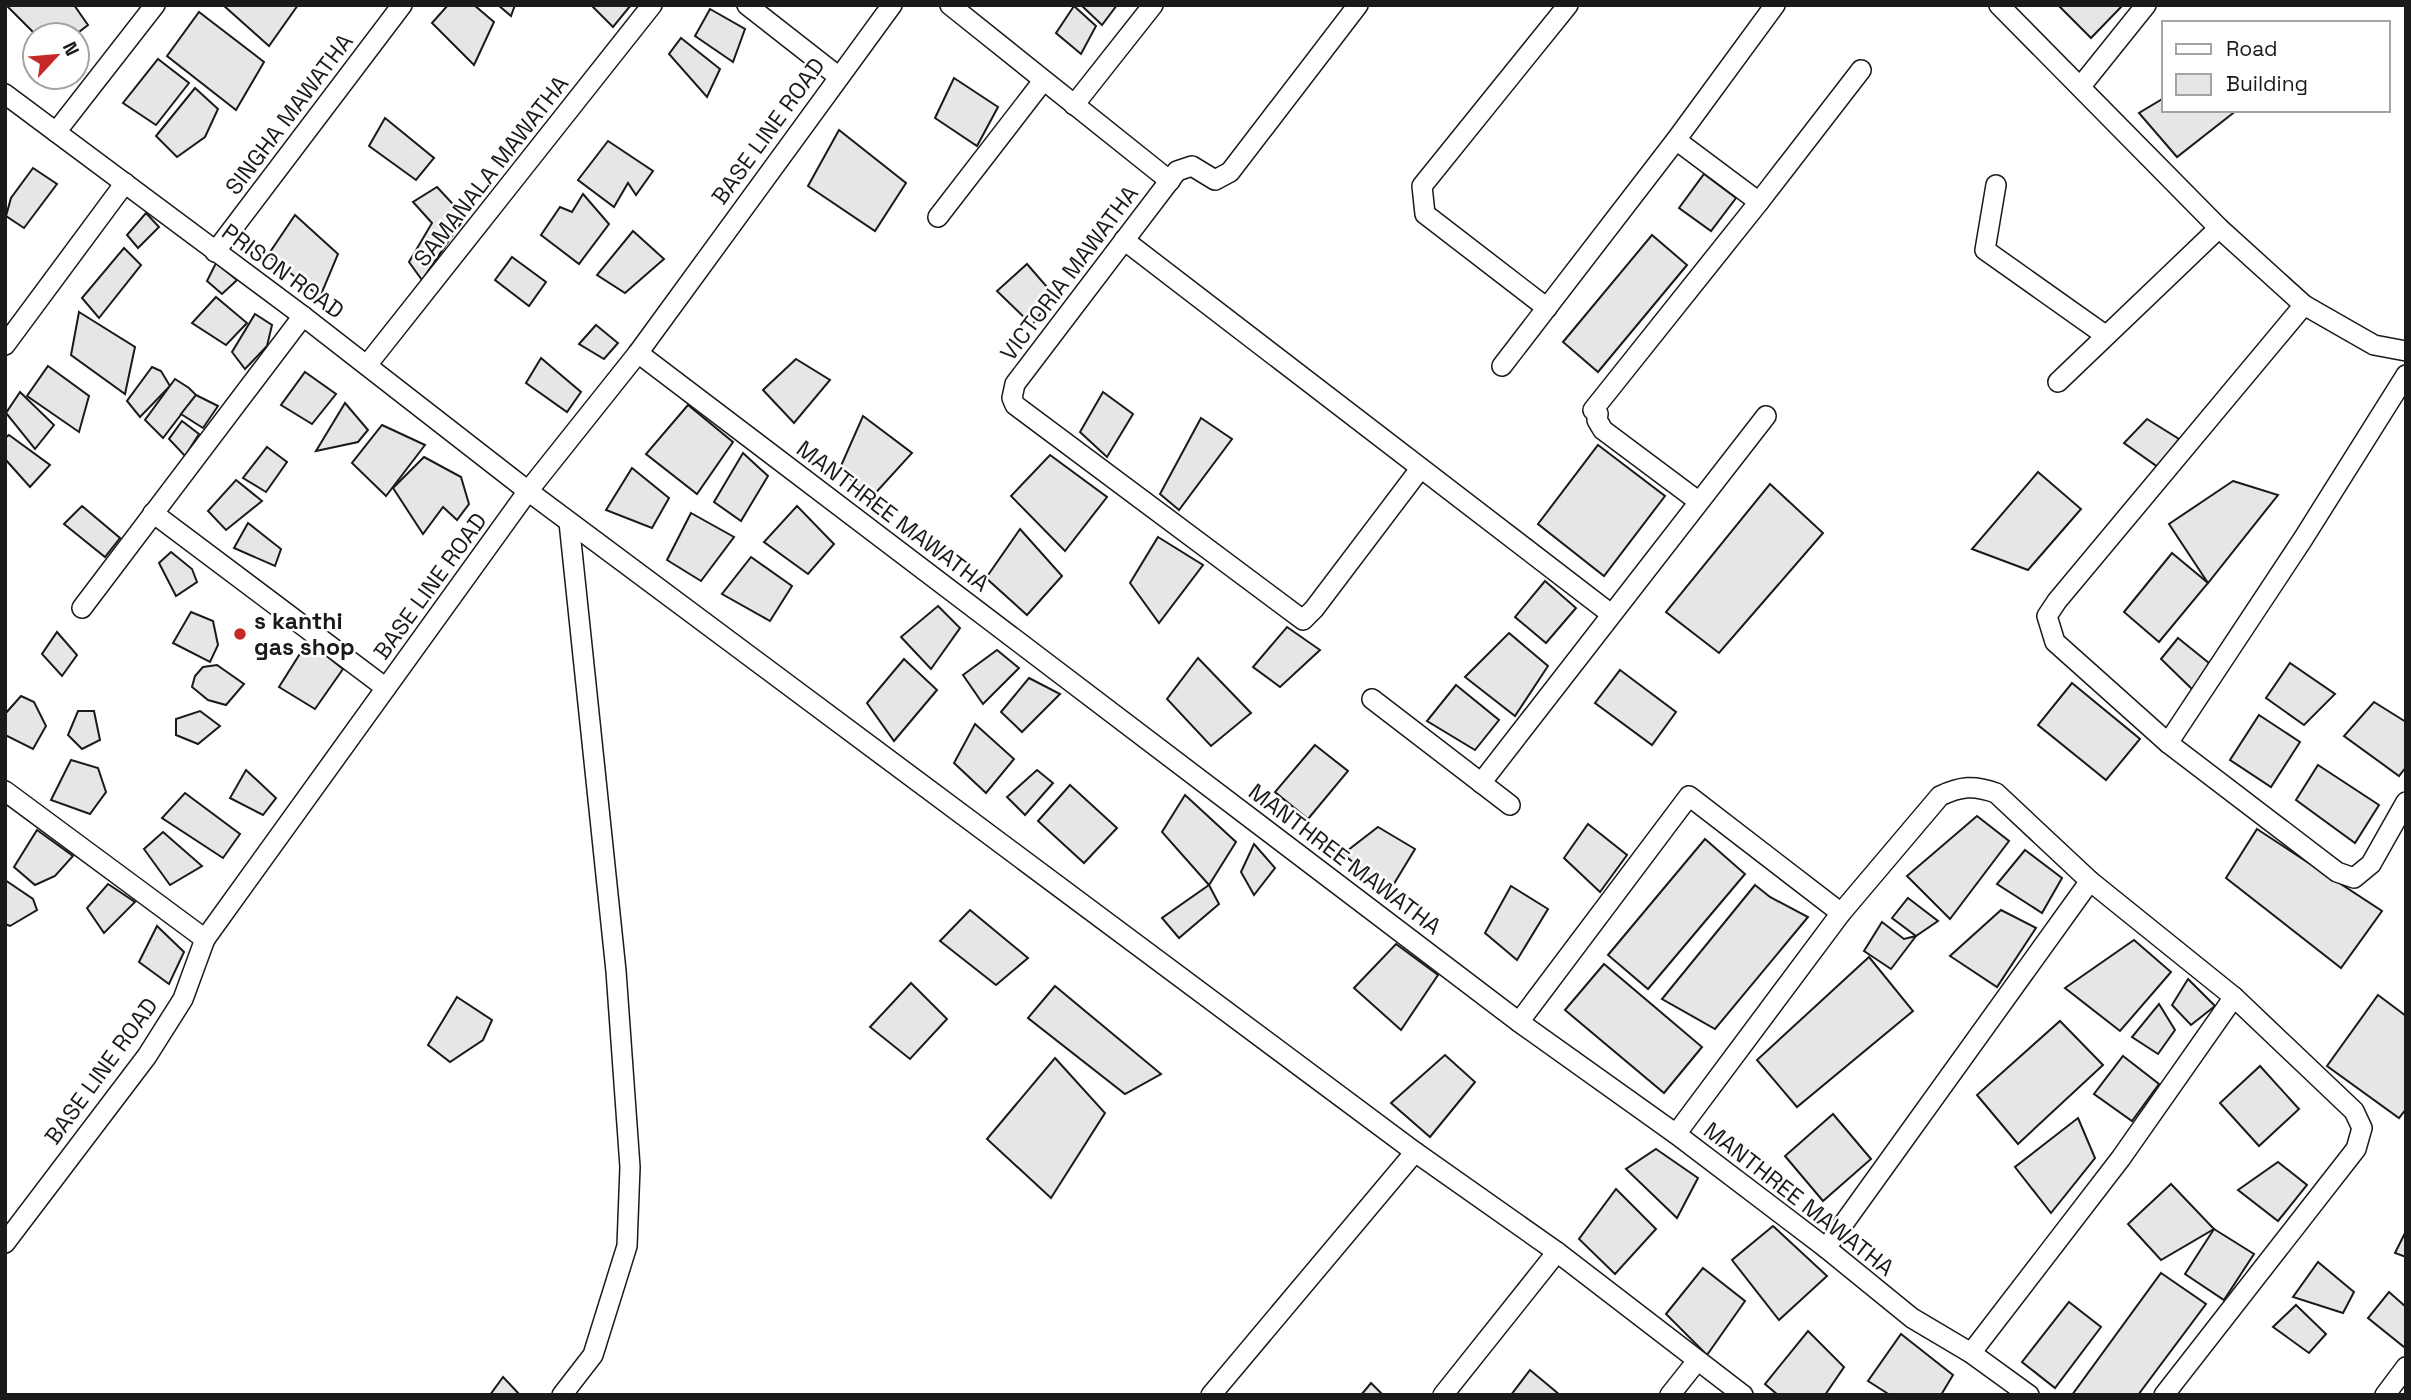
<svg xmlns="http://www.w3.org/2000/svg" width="2411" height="1400" viewBox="0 0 2411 1400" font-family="'Space Grotesk',sans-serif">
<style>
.building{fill:#e6e6e6;stroke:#1a1a1a;stroke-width:2}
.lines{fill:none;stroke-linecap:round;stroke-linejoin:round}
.street-casing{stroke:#1a1a1a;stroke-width:22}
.street{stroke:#fff;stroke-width:19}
.poi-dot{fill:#c62828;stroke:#fff;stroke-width:2.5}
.labels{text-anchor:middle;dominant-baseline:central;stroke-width:5;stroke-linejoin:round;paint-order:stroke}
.street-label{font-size:23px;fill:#1a1a1a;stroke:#fff}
.poi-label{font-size:23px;font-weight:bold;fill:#1a1a1a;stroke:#fff;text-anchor:start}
</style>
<rect width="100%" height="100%" fill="#fff"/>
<!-- building -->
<g class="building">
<polygon points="6,5 74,5 88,25 75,35 36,35"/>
<polygon points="223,5 298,5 269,46"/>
<polygon points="448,5 474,5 494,22 474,65 432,23"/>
<polygon points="498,5 515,5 511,16"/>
<polygon points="591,5 631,5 613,27"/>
<polygon points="1081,5 1117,5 1102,25"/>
<polygon points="2058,5 2123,5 2091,38"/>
<polygon points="1074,6 1096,26 1081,54 1056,33"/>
<polygon points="710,9 745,29 733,62 695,36"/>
<polygon points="199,12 264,62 236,110 167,56"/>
<polygon points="681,38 720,69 707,97 669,54"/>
<polygon points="158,59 189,83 156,125 123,103"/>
<polygon points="954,78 998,107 977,146 935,118"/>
<polygon points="195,88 218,109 205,137 177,157 156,136"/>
<polygon points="2164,98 2164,110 2237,110 2177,157 2139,113"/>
<polygon points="385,118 434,158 416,180 369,146"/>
<polygon points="839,130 906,183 875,231 808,186"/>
<polygon points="608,141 653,171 636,195 628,183 614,207 578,180"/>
<polygon points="33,168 57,184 24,228 6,216 11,198"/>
<polygon points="1704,174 1736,198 1711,231 1679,208"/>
<polygon points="437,187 465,217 422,280 409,262 432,223 413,202"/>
<polygon points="583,194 609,224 579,264 541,235 560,207 572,212"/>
<polygon points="146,213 159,227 138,248 127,235"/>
<polygon points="295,215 338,254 320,297 268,255"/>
<polygon points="633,231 664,259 625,293 597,275"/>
<polygon points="1652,235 1687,265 1598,372 1563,342"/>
<polygon points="124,248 141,265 99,318 82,298"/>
<polygon points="512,257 546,282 529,306 495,280"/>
<polygon points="216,263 237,280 222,294 207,281"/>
<polygon points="1027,264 1054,295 1032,325 997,291"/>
<polygon points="216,297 247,323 226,345 192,323"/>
<polygon points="79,312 135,347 125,394 71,355"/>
<polygon points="255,314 272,325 267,346 245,369 232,352"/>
<polygon points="596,325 618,343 604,359 579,344"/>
<polygon points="541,358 581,392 567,412 526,383"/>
<polygon points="796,359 830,380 794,423 763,390"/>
<polygon points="48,366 89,396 79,432 27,396"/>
<polygon points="152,367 161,371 170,386 140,417 127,401"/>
<polygon points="305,372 336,394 312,424 281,405"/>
<polygon points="175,379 189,388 196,395 163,438 145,420"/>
<polygon points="20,392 54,425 35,449 6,413"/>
<polygon points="1103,392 1133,414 1107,457 1080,432"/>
<polygon points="196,395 218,406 203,428 181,414"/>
<polygon points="345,403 368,430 358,442 316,451"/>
<polygon points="688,405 733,442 697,494 646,454"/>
<polygon points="863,416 912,453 870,499 840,468"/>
<polygon points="1201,418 1232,439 1179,510 1160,494"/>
<polygon points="2147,419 2179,439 2158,467 2124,443"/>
<polygon points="182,421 199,434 185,456 169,439"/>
<polygon points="382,425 425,445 386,496 352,463"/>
<polygon points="9,435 50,465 30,487 5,459 5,438"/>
<polygon points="1598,445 1665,496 1604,576 1538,524"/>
<polygon points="267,447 287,462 266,492 243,478"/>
<polygon points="743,453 768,476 741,521 714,502"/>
<polygon points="1050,455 1107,497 1065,551 1011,496"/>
<polygon points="424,457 461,477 469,504 457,520 443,507 423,534 393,488"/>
<polygon points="632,468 669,498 652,528 606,510"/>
<polygon points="2038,472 2081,509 2028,570 1972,549"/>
<polygon points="236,480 262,501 226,530 208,511"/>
<polygon points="2233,481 2278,495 2208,583 2169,524"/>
<polygon points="1770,484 1823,533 1719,653 1666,612"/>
<polygon points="82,506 120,538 105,557 64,524"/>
<polygon points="797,506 834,544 808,574 764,542"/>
<polygon points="691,513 734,537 701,581 667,560"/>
<polygon points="248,523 281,549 275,566 234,548"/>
<polygon points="1020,529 1062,576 1027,615 986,578"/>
<polygon points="1158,537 1203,565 1159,623 1130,583"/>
<polygon points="171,552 192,569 197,582 176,596 159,563"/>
<polygon points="2172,553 2208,583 2159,642 2124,612"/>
<polygon points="751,557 792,586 770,621 722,594"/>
<polygon points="1545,581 1576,608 1546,643 1515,617"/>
<polygon points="938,606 960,628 931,669 901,637"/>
<polygon points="191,612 213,621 218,645 210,662 173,643"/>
<polygon points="1287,627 1320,650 1280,687 1253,667"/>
<polygon points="57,632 77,655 62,676 42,654"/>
<polygon points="1509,633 1548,666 1515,716 1465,677"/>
<polygon points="2178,638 2209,663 2194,691 2161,659"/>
<polygon points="308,641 343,669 315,709 279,687"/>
<polygon points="997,650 1019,668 983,704 963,675"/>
<polygon points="1198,658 1251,713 1211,746 1167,699"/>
<polygon points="904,659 937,690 894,741 867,703"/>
<polygon points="2290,663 2335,694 2304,725 2266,698"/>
<polygon points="217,665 244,684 226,705 208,700 192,687 195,676 203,667"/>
<polygon points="1620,670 1676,712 1652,745 1595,703"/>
<polygon points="1029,678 1060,694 1022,732 1001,712"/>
<polygon points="2072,683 2140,739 2106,780 2038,725"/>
<polygon points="1456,685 1499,720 1475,750 1427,721"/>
<polygon points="21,696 34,702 46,726 33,749 5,735 5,714"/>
<polygon points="2374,702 2406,722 2406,767 2399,776 2344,736"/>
<polygon points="78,711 94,711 100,740 82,749 68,735"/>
<polygon points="200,711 220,726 198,744 176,735 176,719"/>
<polygon points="2259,715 2300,742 2271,787 2230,760"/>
<polygon points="975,724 1014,759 986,793 954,763"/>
<polygon points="1315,745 1348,771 1308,819 1275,792"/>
<polygon points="71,760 98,768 106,792 90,814 51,800"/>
<polygon points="2318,765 2379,805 2355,843 2296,800"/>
<polygon points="246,770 276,798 263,815 230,798"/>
<polygon points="1037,770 1053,783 1025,815 1007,797"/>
<polygon points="1070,785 1117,828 1084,863 1038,821"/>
<polygon points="185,793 240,834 223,858 162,818"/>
<polygon points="1185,795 1236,842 1209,885 1162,832"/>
<polygon points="1977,816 2009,841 1950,919 1907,876"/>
<polygon points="1588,824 1627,855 1600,892 1564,858"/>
<polygon points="1378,827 1415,849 1389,892 1343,854"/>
<polygon points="2257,829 2382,911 2341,968 2226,878"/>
<polygon points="37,830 73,856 55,876 35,885 14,867"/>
<polygon points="163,832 202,866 170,885 144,849"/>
<polygon points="1705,839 1745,874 1648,989 1608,955"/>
<polygon points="1254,844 1275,868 1254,895 1241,872"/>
<polygon points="2025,850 2062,878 2042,913 1997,884"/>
<polygon points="5,880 33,899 37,910 10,926 5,924"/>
<polygon points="108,884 135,902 104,933 87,908"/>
<polygon points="1209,885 1219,904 1179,938 1162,918"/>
<polygon points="1755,885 1770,897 1808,917 1715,1029 1662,999"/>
<polygon points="1511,886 1548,909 1517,960 1485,933"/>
<polygon points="1908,898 1938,921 1916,936 1892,918"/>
<polygon points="970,910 1028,958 996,985 940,941"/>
<polygon points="2001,910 2036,928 1997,987 1950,956"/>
<polygon points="1882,922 1904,939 1916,936 1891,969 1864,951"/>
<polygon points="157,926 184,952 169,984 139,962"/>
<polygon points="2134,940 2171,972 2120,1031 2065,988"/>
<polygon points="1396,944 1438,975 1401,1030 1354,988"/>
<polygon points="1869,957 1913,1011 1797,1107 1757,1060"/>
<polygon points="1604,964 1702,1047 1664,1093 1565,1010"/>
<polygon points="2188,979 2215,1006 2191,1025 2172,1005"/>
<polygon points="911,983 947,1019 910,1059 870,1027"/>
<polygon points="1055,986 1161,1074 1125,1094 1028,1018"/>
<polygon points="2378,995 2406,1016 2406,1109 2399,1118 2327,1066"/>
<polygon points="457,997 492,1020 483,1040 450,1062 428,1045"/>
<polygon points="2159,1004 2175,1030 2158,1054 2132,1037"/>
<polygon points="2060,1021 2103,1065 2018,1144 1977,1095"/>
<polygon points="1445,1055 1475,1082 1430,1137 1391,1103"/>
<polygon points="2123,1056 2159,1084 2132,1121 2094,1094"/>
<polygon points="1055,1058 1105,1113 1051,1198 987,1139"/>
<polygon points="2260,1066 2299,1109 2259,1146 2220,1103"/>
<polygon points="1833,1114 1871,1159 1823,1201 1785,1156"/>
<polygon points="2078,1118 2095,1158 2051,1213 2015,1167"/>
<polygon points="1656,1149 1698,1178 1677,1218 1626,1169"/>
<polygon points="2278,1162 2307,1185 2278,1221 2238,1190"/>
<polygon points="2171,1184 2214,1229 2161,1260 2128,1224"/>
<polygon points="1616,1189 1656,1229 1615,1274 1579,1239"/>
<polygon points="1773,1226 1827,1276 1779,1320 1732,1260"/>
<polygon points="2214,1229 2254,1254 2224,1300 2185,1274"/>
<polygon points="2406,1231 2406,1257 2395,1253"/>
<polygon points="2318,1262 2354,1292 2343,1313 2293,1297"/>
<polygon points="1703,1268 1745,1301 1707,1355 1666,1314"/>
<polygon points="2161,1273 2206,1304 2138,1395 2072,1395"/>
<polygon points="2389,1292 2406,1307 2406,1344 2404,1347 2368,1318"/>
<polygon points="2069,1302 2101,1327 2055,1388 2022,1362"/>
<polygon points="2296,1305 2326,1334 2309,1353 2273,1327"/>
<polygon points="1808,1331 1844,1367 1825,1395 1778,1395 1765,1384"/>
<polygon points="1901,1334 1953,1375 1941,1395 1890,1395 1868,1381"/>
<polygon points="1530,1370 1560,1395 1511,1395"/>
<polygon points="503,1377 520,1395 490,1395"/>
<polygon points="1371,1383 1383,1395 1361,1395"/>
</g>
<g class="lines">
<defs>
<g id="street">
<polyline points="747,5 839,77"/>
<polyline points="950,5 1170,181"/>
<polyline points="1358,5 1230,172 1215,180 1192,166 1177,171 1015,384 1012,398 1015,405 1303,620 1314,609 1420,469"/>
<polyline points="1999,5 2219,228 2304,305 2374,345 2406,351"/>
<polyline points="2081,86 2146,5"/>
<polyline points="5,94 303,316 528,491 1415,1152 1557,1252 1743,1395"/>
<polyline points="1074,105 1153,5"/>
<polyline points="56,132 155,5"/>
<polyline points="1676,140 1759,202"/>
<polyline points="1996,185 1985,250 2105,335"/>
<polyline points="938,217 1043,81"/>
<polyline points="1124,240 1611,614"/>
<polyline points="215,252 402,5"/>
<polyline points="2304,305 2057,601 2047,616 2055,642 2168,743 2337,872 2354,878 2371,864 2406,802"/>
<polyline points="1547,308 1425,214 1422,186 1568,5"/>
<polyline points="5,345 125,183"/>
<polyline points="638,353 1519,1022 1676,1134 1826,1248 1912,1318 1971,1353 2029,1395"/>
<polyline points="367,365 652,5"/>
<polyline points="1502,366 1676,140 1775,5"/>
<polyline points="2058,382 2219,228"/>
<polyline points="1698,501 1603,430 1597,420 1598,414 1593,410 1759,202 1861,70"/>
<polyline points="153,513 386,688"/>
<polyline points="82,608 303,316"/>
<polyline points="1372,699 1510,805"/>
<polyline points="2168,743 2303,539 2406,375"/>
<polyline points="1481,783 1766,416"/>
<polyline points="5,791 205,939"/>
<polyline points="1519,1022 1689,796 1841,913"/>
<path d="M 1676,1134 L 1841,913 L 1940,796 C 1961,786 1974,785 1996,793 L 2090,881 L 2234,997 L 2354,1111 L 2362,1128 L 2356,1149 L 2164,1395"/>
<polyline points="5,1243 147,1056 183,999 205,939 528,491 638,353 892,5"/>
<polyline points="1826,1248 2090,881"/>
<polyline points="1971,1353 2121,1158 2234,997"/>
<polyline points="562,1395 593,1355 627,1246 630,1167 616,971 569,522"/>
<polyline points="1211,1395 1415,1152"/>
<polyline points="1443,1395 1557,1252"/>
<polyline points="1670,1395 1697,1361"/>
<polyline points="2385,1395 2406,1367"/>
</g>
</defs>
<!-- street casing -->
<use href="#street" class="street-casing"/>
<!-- street -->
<use href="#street" class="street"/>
</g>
<!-- markers -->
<circle class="poi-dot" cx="240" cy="634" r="7"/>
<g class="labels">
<!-- street labels -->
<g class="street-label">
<text transform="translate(289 114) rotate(-53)">SINGHA MAWATHA</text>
<text transform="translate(768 131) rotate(-54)">BASE LINE ROAD</text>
<text transform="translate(491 171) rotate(-52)">SAMANALA MAWATHA</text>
<text transform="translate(283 271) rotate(36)">PRISON ROAD</text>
<text transform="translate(1069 273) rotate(-53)">VICTORIA MAWATHA</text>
<text transform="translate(893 516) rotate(37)">MANTHREE MAWATHA</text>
<text transform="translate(430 586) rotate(-54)">BASE LINE ROAD</text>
<text transform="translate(1345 859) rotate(37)">MANTHREE MAWATHA</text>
<text transform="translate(101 1071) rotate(-54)">BASE LINE ROAD</text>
<text transform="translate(1799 1199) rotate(38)">MANTHREE MAWATHA</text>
</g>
<!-- poi labels -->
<g class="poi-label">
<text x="254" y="621">s kanthi<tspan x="254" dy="26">gas shop</tspan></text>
</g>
</g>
<!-- border -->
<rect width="2411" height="1400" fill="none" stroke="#1a1a1a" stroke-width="14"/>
<!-- legend -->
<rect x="2162" y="21" width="228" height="91" fill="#ffffff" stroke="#a3a3a3" stroke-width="2"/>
<rect x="2176" y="44" width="35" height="10" fill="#ffffff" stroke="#a3a3a3" stroke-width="2"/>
<text x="2226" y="56" font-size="21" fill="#1a1a1a">Road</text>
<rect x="2176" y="74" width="35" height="21" fill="#e6e6e6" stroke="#a3a3a3" stroke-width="2"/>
<text x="2226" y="91" font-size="21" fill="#1a1a1a">Building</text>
<!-- north arrow -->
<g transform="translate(56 56) rotate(64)"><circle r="33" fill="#ffffff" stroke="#a3a3a3" stroke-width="2"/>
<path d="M0-5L12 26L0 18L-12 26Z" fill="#c62828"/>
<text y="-10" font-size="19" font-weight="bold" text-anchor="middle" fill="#1a1a1a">N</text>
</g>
</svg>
